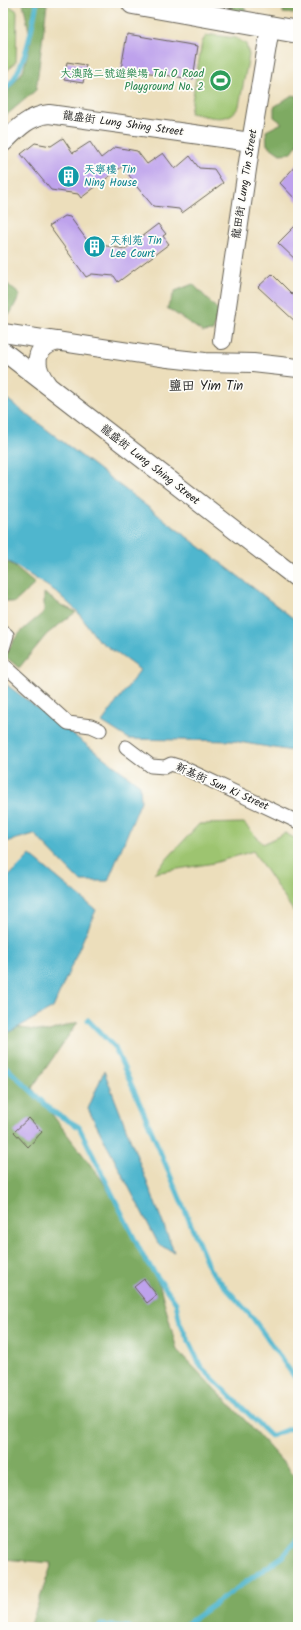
<svg xmlns="http://www.w3.org/2000/svg" width="301" height="1630" viewBox="0 0 301 1630" font-family="Kalam,'LXGW WenKai TC',sans-serif">
<style>
.green{fill:#9dc46f;stroke:#5c7046}
.forest{fill:#7eaa62;stroke:#4d633f}
.water{fill:#4fb6ce;stroke:#366975}
.lines{fill:none;stroke-linecap:round;stroke-linejoin:round}
.stream{stroke:#4fb6ce;stroke-width:5}
.building{fill:#bea2ec}
.pedestrian-casing{stroke:#656054;stroke-width:15}
.minor-casing{stroke:#656054;stroke-width:20}
.secondary-casing{stroke:#656054;stroke-width:24}
.pedestrian{stroke:#fff;stroke-width:13}
.minor{stroke:#fff;stroke-width:18}
.secondary{stroke:#fff;stroke-width:22}
.labels{text-anchor:middle;dominant-baseline:central;stroke-width:3.5;stroke-linejoin:round;paint-order:stroke}
.leisure-label{font-size:11px;fill:#27864d;stroke:#fdfcf7;text-anchor:end}
.street-label{font-size:11px;fill:#1c1c1c;stroke:#fdfcf7}
.culture-label{font-size:11px;fill:#0d838f;stroke:#fdfcf7;text-anchor:start}
.quarter-label{font-size:13px;fill:#1c1c1c;stroke:#fdfcf7}
</style>
<rect width="100%" height="100%" fill="#fdfcf7"/>
<filter id="ink" filterUnits="userSpaceOnUse"><feTurbulence type="fractalNoise" baseFrequency=".025" numOctaves="2"/><feDisplacementMap in="SourceGraphic" scale="8" xChannelSelector="R" yChannelSelector="G"/><feConvolveMatrix kernelMatrix="1 2 1 2 8 2 1 2 1" color-interpolation-filters="sRGB"/></filter>
<filter id="wash" filterUnits="userSpaceOnUse"><feTurbulence type="fractalNoise" baseFrequency=".012" numOctaves="4" result="noise"/><feDisplacementMap in="SourceGraphic" scale="16" xChannelSelector="R" yChannelSelector="G"/><feGaussianBlur stdDeviation="0.9" result="paint"/><feColorMatrix in="noise" values="0 0 0 0 0 0 0 0 0 0 0 0 0 0 0 0 0 1.4 0 .05"/><feComposite in="paint" operator="in"/></filter>
<g filter="url(#wash)">
<rect width="100%" height="100%" fill="#ecdebb"/>
<!-- green -->
<g class="green">
<polygon points="3,3 6,3 17,11 16,61 3,76"/>
<path d="M 212,35 L 236,38 L 246,44 L 249,55 L 239,106 C 229,125 208,116 190,113 L 202,42 L 206,36 Z"/>
<polygon points="244,823 263,844 285,833 298,840 298,918 253,851 214,863 154,873 199,824"/>
</g>
<!-- forest -->
<g class="forest">
<polygon points="23,3 47,4 36,90 3,118 3,97 23,71 31,41"/>
<polygon points="156,3 242,3 250,19"/>
<polygon points="284,3 298,3 298,14 283,13"/>
<polygon points="292,95 298,96 298,144 291,153 280,154 267,145 266,131 282,123 274,117 274,107"/>
<polygon points="5,282 20,295 10,314 3,315 3,283"/>
<polygon points="193,284 219,311 213,331 203,332 167,308 175,291"/>
<polygon points="3,563 10,563 35,584 14,603 3,600"/>
<path d="M 44,593 L 61,605 L 76,612 L 47,634 L 19,668 L 6,657 C 14,633 26,628 44,612 Z"/>
<polygon points="78,1022 32,1088 102,1180 137,1241 160,1286 177,1350 243,1418 298,1479 298,1627 30,1627 52,1563 3,1559 3,1025 46,1032"/>
</g>
<!-- water -->
<g class="water">
<polygon points="3,396 298,622 298,752 233,741 129,739 102,722 140,670 97,639 77,611 55,591 3,558"/>
<polygon points="3,682 140,785 141,801 108,881 80,881 34,834 3,843"/>
<polygon points="30,855 96,910 53,1008 6,1034 3,1032 3,882"/>
<polygon points="104,1071 174,1252 159,1245 88,1109"/>
</g>
<g class="lines">
<!-- stream -->
<g class="stream">
<path d="M 3,92 C 25,72 31,31 37,3"/>
<polyline points="88,1020 115,1048 144,1113 210,1270 252,1317 298,1382"/>
<polyline points="3,1064 52,1111 79,1127 144,1258 176,1303 180,1323 201,1367 271,1436 291,1428 298,1435"/>
<polyline points="98,1627 101,1625 128,1627"/>
<polyline points="182,1627 283,1556 298,1538"/>
</g>
</g>
<g id="blocks">
<!-- building -->
<g class="building">
<polygon points="127,34 198,46 193,79 121,69"/>
<polygon points="67,62 86,65 83,83 64,80"/>
<polygon points="63,138 73,153 90,142 101,158 115,147 137,151 147,164 163,153 175,169 190,156 199,168 214,169 223,183 182,213 179,209 153,206 137,187 123,166 81,198 78,194 51,190 21,154 35,143 51,146"/>
<polygon points="298,163 298,202 280,183"/>
<polygon points="65,216 70,217 89,243 125,249 158,224 166,234 163,236 169,244 118,282 114,276 92,274 86,277 49,226"/>
<polygon points="298,223 298,262 278,243"/>
<polygon points="272,274 298,300 298,324 258,287"/>
<polygon points="29,1118 42,1132 28,1147 14,1132"/>
<polygon points="144,1279 157,1295 147,1303 134,1287"/>
</g>
</g>
</g>
<g filter="url(#ink)">
<use href="#blocks" fill-opacity="0" stroke="#656054" stroke-width="1"/>
<g class="lines">
<defs>
<g id="pedestrian">
<polyline points="3,632 7,635 3,648"/>
<polyline points="3,664 68,723 91,726 100,730"/>
<polyline points="126,747 151,766 165,767 171,764 184,768 298,822"/>
</g>
<g id="minor">
<path d="M 3,143 C 17,129 29,116 49,114 L 251,142"/>
<polyline points="3,333 168,358 205,362 253,363 298,368"/>
<polyline points="222,340 251,142 270,28"/>
<polyline points="3,351 298,579"/>
<path d="M 47,384 C 33,366 33,348 57,341"/>
</g>
<polyline id="secondary" points="133,3 298,32"/>
</defs>
<!-- pedestrian casing -->
<use href="#pedestrian" class="pedestrian-casing"/>
<!-- minor casing -->
<use href="#minor" class="minor-casing"/>
<!-- secondary casing -->
<use href="#secondary" class="secondary-casing"/>
<!-- pedestrian -->
<use href="#pedestrian" class="pedestrian"/>
<!-- minor -->
<use href="#minor" class="minor"/>
<!-- secondary -->
<use href="#secondary" class="secondary"/>
</g>
</g>
<!-- icons -->
<defs>
<symbol id="stadium-disc" viewBox="-11 -11 22 22"><circle r="9.5" fill="#2e9e5b" stroke="#fdfcf7"/><path d="M0-5a6.5 5 0 1 0 0 10a6.5 5 0 1 0 0-10ZM-3.5-1.8h7v3.6h-7Z" fill="#fff"/></symbol>
<symbol id="building-disc" viewBox="-11 -11 22 22"><circle r="9.5" fill="#0f9aa8" stroke="#fdfcf7"/><path d="M-4-6H4V6H1V3H-1V6H-4ZM-2.5-4.3h1.7v1.8h-1.7ZM.8-4.3h1.7v1.8H.8ZM-2.5-1h1.7V.8h-1.7ZM.8-1h1.7V.8H.8Z" fill="#fff"/></symbol>
</defs>
<g fill-rule="evenodd">
<use href="#stadium-disc" x="208" y="68" width="25" height="25"/>
<use href="#building-disc" x="56" y="164" width="25" height="25"/>
<use href="#building-disc" x="82" y="234" width="25" height="25"/>
</g>
<g class="labels">
<!-- leisure labels -->
<g class="leisure-label">
<text x="204" y="74">大澳路二號遊樂場 Tai O Road<tspan x="204" dy="13">Playground No. 2</tspan></text>
</g>
<!-- street labels -->
<g class="street-label">
<text transform="translate(123 124) rotate(8)">龍盛街 Lung Shing Street</text>
<text transform="translate(245 184) rotate(-81)">龍田街 Lung Tin Street</text>
<text transform="translate(150 465) rotate(38)">龍盛街 Lung Shing Street</text>
<text transform="translate(222 787) rotate(24)">新基街 Sun Ki Street</text>
</g>
<!-- culture labels -->
<g class="culture-label">
<text x="84" y="170">天寧樓 Tin<tspan x="84" dy="13">Ning House</tspan></text>
<text x="110" y="241">天利苑 Tin<tspan x="110" dy="13">Lee Court</tspan></text>
</g>
<!-- quarter labels -->
<g class="quarter-label">
<text x="206" y="386">鹽田 Yim Tin</text>
</g>
</g>
<!-- margin -->
<rect width="301" height="1630" fill="none" stroke="#fdfcf7" stroke-width="16"/>
</svg>
